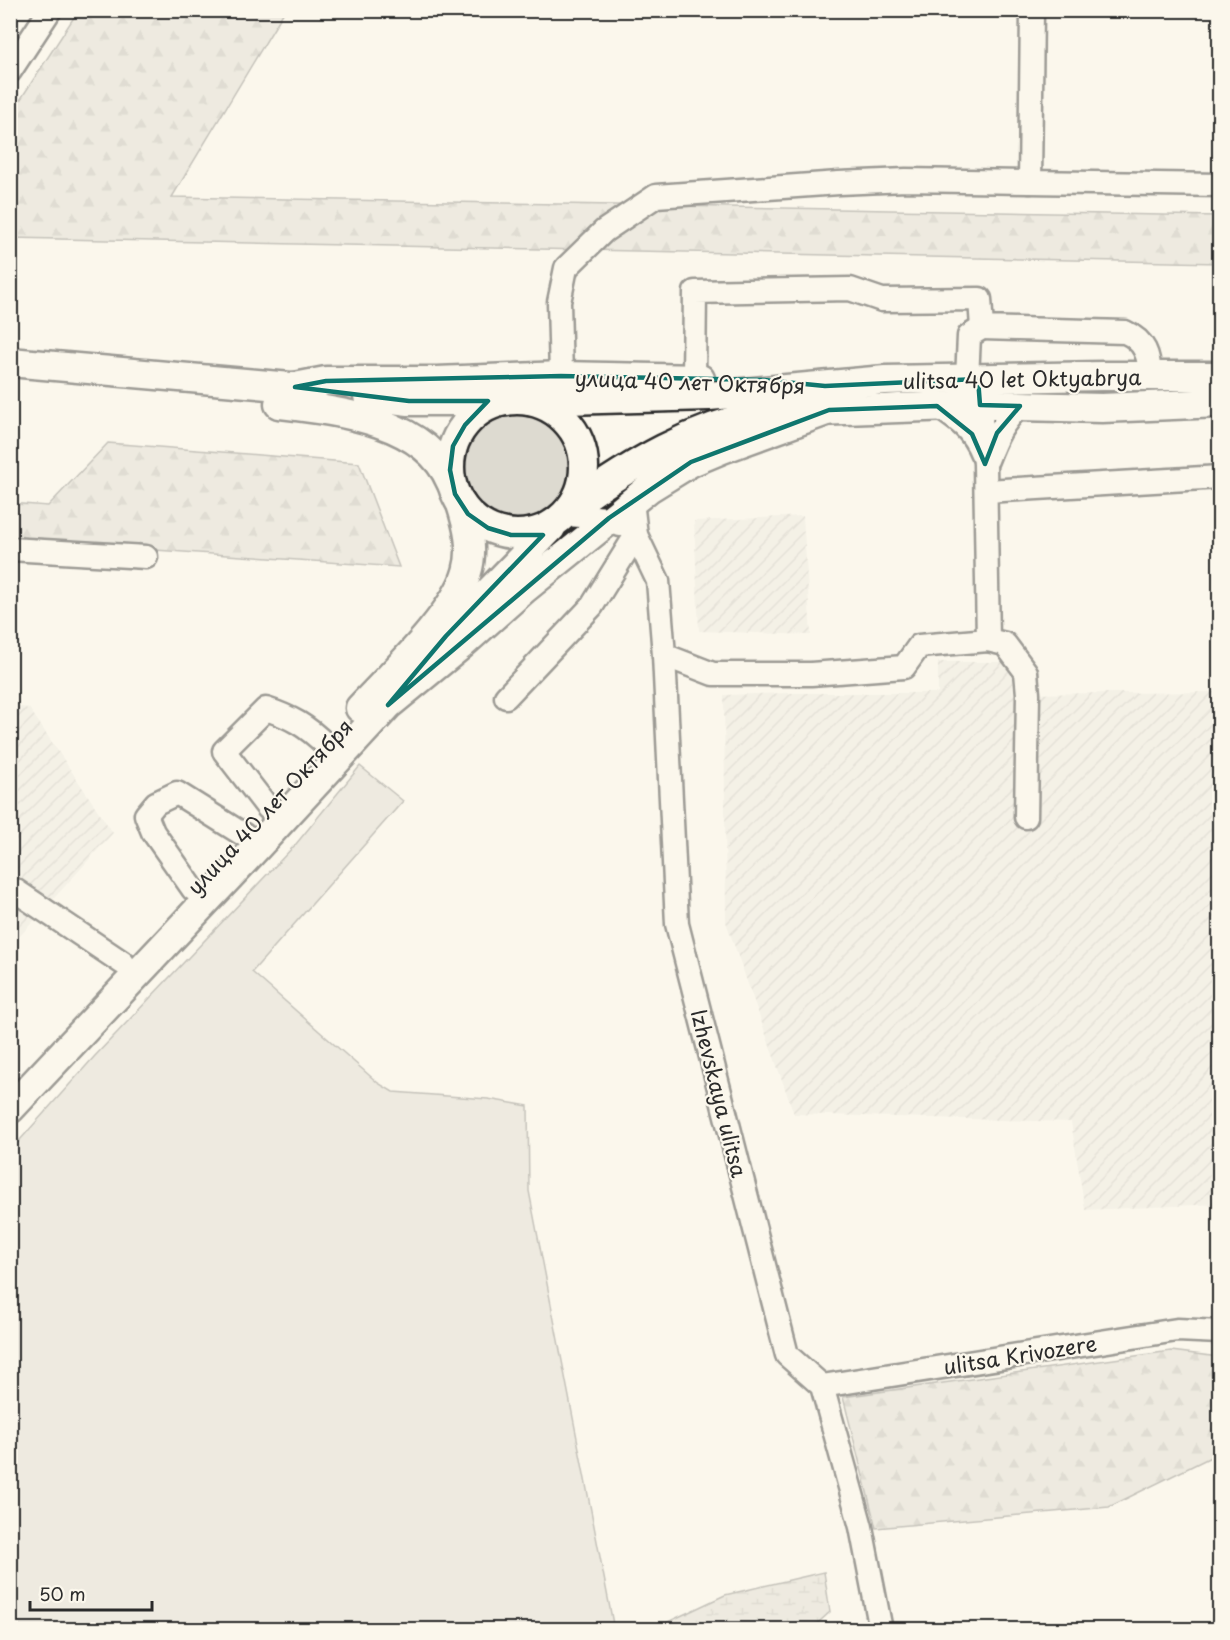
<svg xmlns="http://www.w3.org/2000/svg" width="1230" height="1640" viewBox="0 0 1230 1640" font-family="'Playpen Sans',sans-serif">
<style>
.industrial{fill:url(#industrial-furrows)}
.green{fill:#dddad0;stroke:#84827e;stroke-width:1.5}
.forest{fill:url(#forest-firs);stroke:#84827e;stroke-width:1.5}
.wetland{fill:url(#wetland-marsh);stroke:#84827e;stroke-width:1.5}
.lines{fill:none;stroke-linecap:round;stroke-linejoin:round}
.minor-casing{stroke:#2b2b2b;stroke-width:27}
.major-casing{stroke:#2b2b2b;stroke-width:33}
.minor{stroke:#fbf7ec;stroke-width:22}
.major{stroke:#fbf7ec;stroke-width:28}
.marked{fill:none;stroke:#0f766e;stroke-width:4.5;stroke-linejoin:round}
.labels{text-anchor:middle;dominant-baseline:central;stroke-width:4.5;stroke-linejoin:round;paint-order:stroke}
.street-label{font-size:21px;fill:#2b2b2b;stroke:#fbf7ec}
</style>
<defs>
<pattern id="industrial-furrows" width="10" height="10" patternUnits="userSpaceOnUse" patternTransform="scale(1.5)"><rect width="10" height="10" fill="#ebe8de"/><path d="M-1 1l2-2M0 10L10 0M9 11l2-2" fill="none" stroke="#cac7bf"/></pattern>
<pattern id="forest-firs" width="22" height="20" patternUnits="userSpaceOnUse" patternTransform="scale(1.5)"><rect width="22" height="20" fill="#dddad0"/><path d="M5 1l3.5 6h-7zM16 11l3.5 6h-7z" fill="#bebbb3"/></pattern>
<pattern id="wetland-marsh" width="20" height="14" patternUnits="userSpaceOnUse" patternTransform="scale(1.5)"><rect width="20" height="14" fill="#dddad0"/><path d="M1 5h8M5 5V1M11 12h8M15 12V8" fill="none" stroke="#bebbb3"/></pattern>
</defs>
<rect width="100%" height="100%" fill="#fbf7ec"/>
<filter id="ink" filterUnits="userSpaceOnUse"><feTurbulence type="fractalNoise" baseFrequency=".0167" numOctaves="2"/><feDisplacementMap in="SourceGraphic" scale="12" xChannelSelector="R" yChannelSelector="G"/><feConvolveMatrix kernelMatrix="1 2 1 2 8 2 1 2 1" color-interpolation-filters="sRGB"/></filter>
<g filter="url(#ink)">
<!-- industrial -->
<g class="industrial">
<polygon points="803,516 811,635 699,631 694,521"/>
<polygon points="938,662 1012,662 1013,694 1219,692 1219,1204 1085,1210 1071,1122 794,1114 726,922 724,695 790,693 938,693"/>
<polygon points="11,706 29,708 113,833 11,946"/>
</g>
<!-- green -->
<g class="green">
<circle cx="517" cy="468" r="57"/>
<polygon points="360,766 403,801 252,972 378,1083 393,1092 488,1099 528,1106 529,1191 614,1629 11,1629 11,1150 94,1057 296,844"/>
</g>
<!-- forest -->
<g class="forest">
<polygon points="285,10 172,197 1219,216 1220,263 11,238 11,114 78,11"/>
<polygon points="108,443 359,463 399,567 11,540 10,503 48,506"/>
<polygon points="1171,1351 1219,1357 1219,1453 1109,1507 876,1528 843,1397"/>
</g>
<!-- wetland -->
<polygon class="wetland" points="824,1572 830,1612 811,1629 653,1629 725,1595"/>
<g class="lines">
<defs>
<g id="minor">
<polyline points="1032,10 1030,182 1220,185"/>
<polyline points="10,71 50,10"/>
<polyline points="561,376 559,302 566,268 604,231 656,196 839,183 906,180 1030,182"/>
<path d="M 694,378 L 695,292 L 850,289 L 882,300 L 980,299 L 982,328 L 1125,332 C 1145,341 1149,355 1150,376"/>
<polyline points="967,379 969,336 982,328"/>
<path d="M 937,406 C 958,420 972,429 982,454"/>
<path d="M 987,460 C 996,437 1002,423 1020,406"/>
<polyline points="986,491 1220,477"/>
<polyline points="632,501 636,535 658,581 664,655 677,924 787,1355 822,1386 861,1527 881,1630"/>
<polyline points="566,515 609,518 620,525"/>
<polyline points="10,549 146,557"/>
<polyline points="988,640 1005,644 1026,672 1028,694 1026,817"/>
<polyline points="664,655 713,674 811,674 904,667 919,646 988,640 985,464 979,389"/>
<polyline points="506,697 592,606 636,535"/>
<path d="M 268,808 L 224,751 L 266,709 C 291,717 307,726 326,745"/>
<polyline points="10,887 123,963"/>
<polyline points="193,889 153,832 146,815 156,803 177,793 244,835"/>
<polyline points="822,1386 1177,1330 1220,1332"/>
</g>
<g id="major">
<polyline points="10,362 313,389"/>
<polyline points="295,387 326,381 437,381 561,376 700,379"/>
<polyline points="368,396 409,401 506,401"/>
<circle cx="517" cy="467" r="67"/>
<polyline points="530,401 709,396 885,380 1102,376 1220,376"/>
<path d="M 279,404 C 338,411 425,420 451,482"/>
<path d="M 574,505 C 634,462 690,429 763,413 L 980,405 L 1102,408 L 1220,403"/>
<polyline points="447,635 551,528"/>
<path d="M 360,708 C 390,676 456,613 467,572 C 474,549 468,526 461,504"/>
<polyline points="10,1109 257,847 388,705 460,646 524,589 649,488 691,462 722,449 829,410"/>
</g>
</defs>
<!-- minor casing -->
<use href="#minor" class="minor-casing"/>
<!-- major casing -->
<use href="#major" class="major-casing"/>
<!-- minor -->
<use href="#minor" class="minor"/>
<!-- major -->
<use href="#major" class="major"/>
</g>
</g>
<!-- marked area -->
<path d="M0 0H1230V1640H0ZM 561,376 L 764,380 L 825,386 L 978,379 L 980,405 L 1020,406 L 997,433 L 985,464 L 972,434 L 937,406 L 829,410 L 691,462 L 609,518 L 388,705 L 446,636 L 543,535 L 511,535 L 488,528 L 468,514 L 455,494 L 450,470 L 453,446 L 465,425 L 488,401 L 409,401 L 295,387 L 326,381 Z" fill="#fbf7ec" fill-opacity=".55" fill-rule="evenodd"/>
<path class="marked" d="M 561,376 L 764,380 L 825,386 L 978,379 L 980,405 L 1020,406 L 997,433 L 985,464 L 972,434 L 937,406 L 829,410 L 691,462 L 609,518 L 388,705 L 446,636 L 543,535 L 511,535 L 488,528 L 468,514 L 455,494 L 450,470 L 453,446 L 465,425 L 488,401 L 409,401 L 295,387 L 326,381 Z"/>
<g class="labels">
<!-- street labels -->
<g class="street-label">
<text transform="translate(1022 378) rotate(-1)">ulitsa 40 let Oktyabrya</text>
<text transform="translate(690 381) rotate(2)">улица 40 лет Октября</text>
<text transform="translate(269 806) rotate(-47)">улица 40 лет Октября</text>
<text transform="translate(720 1093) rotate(76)">Izhevskaya ulitsa</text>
<text transform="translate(1020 1354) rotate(-9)">ulitsa Krivozere</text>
</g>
</g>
<!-- margin -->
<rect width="1230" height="1640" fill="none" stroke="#fbf7ec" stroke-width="36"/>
<rect x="18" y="18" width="1194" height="1604" fill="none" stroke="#2b2b2b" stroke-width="2" filter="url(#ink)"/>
<!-- scale -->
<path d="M30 1601v9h122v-9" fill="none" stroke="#2b2b2b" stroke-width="3"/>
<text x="39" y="1601" font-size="18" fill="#2b2b2b" stroke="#fbf7ec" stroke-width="4.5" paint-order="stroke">50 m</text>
</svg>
